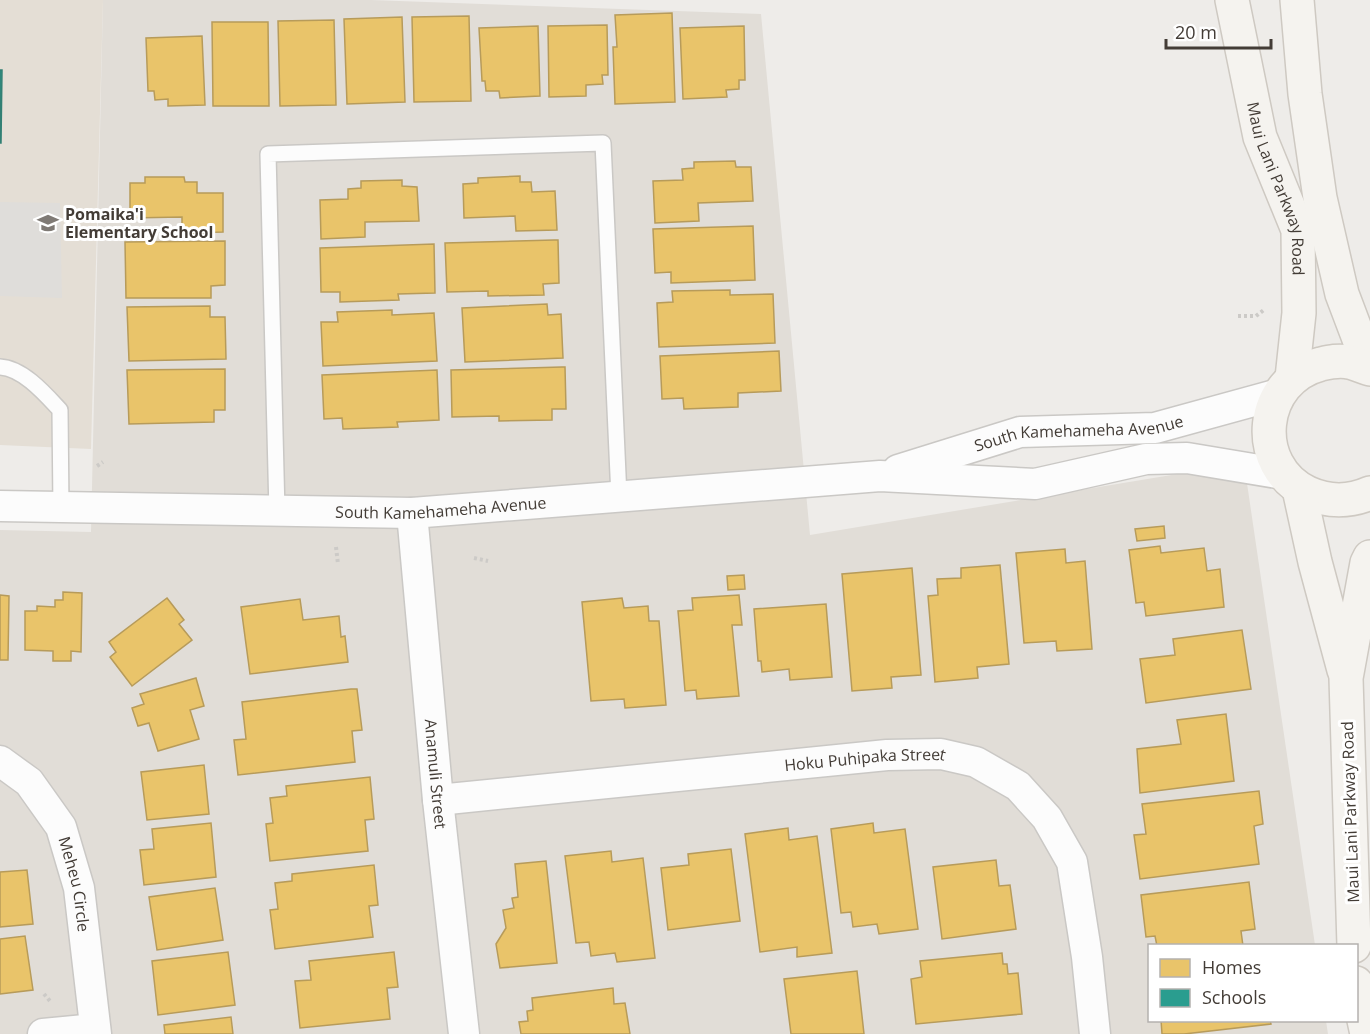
<svg xmlns="http://www.w3.org/2000/svg" width="1370" height="1034" viewBox="0 0 1370 1034" font-family="'Open Sans',sans-serif">
<style>
.residential{fill:#e1ddd7}
.education{fill:#e4ded5}
.parking{fill:#dfddda}
.homes{fill:#e9c46a;stroke:#b79b5a;stroke-width:1.5}
.schools{fill:#2a9d8f;stroke:#328074;stroke-width:1.5}
.lines{fill:none;stroke-linecap:round;stroke-linejoin:round}
.service-casing{stroke:#cac8c5;stroke-width:18}
.minor-casing{stroke:#cac8c5;stroke-width:33}
.secondary-casing{stroke:#cec9c2;stroke-width:36}
.path{stroke:#cccac7;stroke-width:4;stroke-dasharray:3 3;stroke-linecap:butt}
.service{stroke:#fcfcfc;stroke-width:15}
.minor{stroke:#fcfcfc;stroke-width:30}
.secondary{stroke:#f5f3ef;stroke-width:33}
.labels{text-anchor:middle;dominant-baseline:central;stroke-width:6;stroke-linejoin:round;paint-order:stroke}
.street-label{font-size:16px;fill:#433c36;stroke:#fff}
.poi-label{font-size:16px;font-weight:bold;fill:#433c36;stroke:#fff;text-anchor:start}
</style>
<rect width="100%" height="100%" fill="#eeece9"/>
<!-- residential -->
<polygon class="residential" points="103,0 371,0 761,14 810,535 1244,463 1315,945 1150,946 1150,1020 1326,1021 1328,1034 0,1034 0,530 91,532"/>
<!-- education -->
<polygon class="education" points="0,0 103,0 91,449 0,445"/>
<!-- parking -->
<polygon class="parking" points="0,202 60,203 62,298 0,296"/>
<!-- homes -->
<g class="homes">
<polygon points="672,13 675,102 615,104 613,47 617,47 615,15"/>
<polygon points="469,16 471,101 414,102 412,17"/>
<polygon points="402,17 405,102 347,104 344,19"/>
<polygon points="334,20 336,105 280,106 278,21"/>
<polygon points="212,22 268,22 269,106 213,106"/>
<polygon points="607,25 608,75 602,75 603,84 586,85 586,96 549,97 548,26"/>
<polygon points="538,26 540,96 500,98 499,91 486,91 485,81 482,81 479,28"/>
<polygon points="744,26 745,80 739,80 739,89 726,90 727,97 683,99 680,28"/>
<polygon points="202,36 205,105 168,106 168,99 155,100 154,91 148,91 146,38"/>
<polygon points="735,161 736,167 751,167 753,201 698,203 699,221 655,223 653,181 683,180 682,169 694,168 694,162"/>
<polygon points="520,176 520,182 531,182 532,192 555,191 557,230 516,231 515,216 464,218 463,184 478,183 478,178"/>
<polygon points="145,177 184,177 185,182 197,182 197,193 223,193 223,232 182,233 182,217 130,218 130,183 145,183"/>
<polygon points="402,180 402,186 417,187 419,221 365,222 365,237 321,239 320,200 348,199 348,189 361,188 361,181"/>
<polygon points="753,226 755,280 671,283 671,272 655,273 653,229"/>
<polygon points="554,240 558,240 559,283 543,284 544,295 488,296 488,291 447,292 445,243"/>
<polygon points="225,241 225,285 211,286 211,298 126,298 125,242"/>
<polygon points="434,244 435,293 398,294 399,300 340,302 340,292 321,292 320,248"/>
<polygon points="730,290 730,295 773,294 775,343 659,347 657,303 673,302 672,291"/>
<polygon points="547,304 548,315 561,314 563,358 465,362 462,308"/>
<polygon points="210,306 210,317 225,317 226,359 129,361 127,307"/>
<polygon points="392,310 392,315 434,313 437,361 323,366 321,322 338,322 337,312"/>
<polygon points="779,351 781,391 738,393 738,407 684,409 683,398 662,399 660,356"/>
<polygon points="562,367 565,367 566,409 552,409 552,420 499,421 499,416 452,417 451,370"/>
<polygon points="225,369 225,410 214,410 214,422 129,424 127,370"/>
<polygon points="437,370 439,420 397,422 398,427 343,429 342,418 324,419 322,375"/>
<polygon points="1164,526 1165,538 1137,541 1135,529"/>
<polygon points="1160,546 1161,553 1204,548 1207,571 1220,569 1224,607 1146,616 1144,602 1136,603 1129,550"/>
<polygon points="1065,549 1066,563 1085,561 1092,649 1057,651 1056,641 1024,643 1016,553"/>
<polygon points="1000,565 1009,664 977,667 978,678 935,682 928,596 938,595 937,579 961,578 961,568"/>
<polygon points="912,568 921,675 891,677 892,688 852,691 842,574"/>
<polygon points="744,575 745,589 728,590 727,576"/>
<polygon points="63,592 82,593 81,652 71,651 71,661 53,661 53,651 25,650 25,611 37,611 37,606 55,607 55,600 63,600"/>
<polygon points="0,595 9,596 8,660 0,660"/>
<polygon points="739,595 742,625 732,625 739,696 697,699 696,690 685,691 678,611 693,610 692,598"/>
<polygon points="167,598 184,620 179,624 192,640 132,686 110,657 116,652 109,642"/>
<polygon points="622,598 624,608 648,606 649,621 659,621 666,705 625,708 624,699 591,701 582,602"/>
<polygon points="300,599 303,620 339,616 341,637 345,636 348,662 250,674 241,607"/>
<polygon points="826,604 832,677 790,680 789,669 762,672 761,661 758,661 754,609"/>
<polygon points="1242,630 1251,689 1146,703 1140,659 1175,655 1173,639"/>
<polygon points="196,678 204,706 190,710 199,739 158,751 149,723 138,726 132,708 144,704 140,694"/>
<polygon points="351,689 357,689 362,730 352,731 355,762 238,775 234,740 246,739 242,702"/>
<polygon points="1226,714 1234,781 1140,793 1137,749 1181,744 1177,720"/>
<polygon points="204,765 209,814 147,820 141,772"/>
<polygon points="370,777 374,819 365,820 368,851 270,861 266,824 273,823 270,798 287,796 286,786"/>
<polygon points="1259,791 1263,824 1254,826 1259,864 1140,879 1134,835 1146,834 1142,804"/>
<polygon points="211,823 216,877 144,885 140,850 154,849 152,829"/>
<polygon points="873,823 874,833 905,829 918,929 879,934 877,924 853,927 851,912 841,913 831,829"/>
<polygon points="788,828 789,840 817,836 832,953 797,957 797,947 760,952 745,834"/>
<polygon points="731,849 740,921 668,930 661,868 689,865 688,854"/>
<polygon points="611,851 612,862 643,858 655,958 617,962 615,953 591,956 589,942 576,943 565,856"/>
<polygon points="996,860 999,886 1010,885 1016,929 942,939 933,867"/>
<polygon points="546,861 557,963 500,968 496,944 506,928 503,910 514,908 512,898 518,897 515,864"/>
<polygon points="374,865 378,905 369,906 373,937 275,949 270,910 278,909 275,883 292,881 292,874"/>
<polygon points="27,870 33,924 0,927 0,872"/>
<polygon points="1249,882 1255,929 1241,931 1243,946 1157,946 1155,936 1146,937 1141,895"/>
<polygon points="215,888 223,940 157,950 149,897"/>
<polygon points="25,936 33,990 0,994 0,939"/>
<polygon points="228,952 235,1005 158,1015 152,961"/>
<polygon points="394,952 398,987 387,988 390,1019 300,1028 295,981 311,980 309,961"/>
<polygon points="1002,953 1003,964 1007,964 1008,974 1018,973 1022,1014 916,1024 911,979 922,977 920,961"/>
<polygon points="857,971 864,1034 791,1034 784,979"/>
<polygon points="613,988 614,1004 625,1003 630,1034 521,1034 519,1022 528,1021 527,1011 533,1010 532,998"/>
<polygon points="231,1017 233,1034 165,1034 164,1025"/>
<polygon points="1161,1020 1270,1020 1271,1024 1184,1034 1162,1034"/>
</g>
<!-- schools -->
<polygon class="schools" points="0,70 2,70 1,143 0,143"/>
<g class="lines">
<defs>
<g id="service">
<path d="M 0,367 C 23,368 46,395 60,410 L 61,509"/>
<polyline points="277,512 268,154 603,143 619,497"/>
</g>
<g id="minor">
<path id="s1" d="M 898,470 L 1020,432 L 1155,428 L 1279,394"/>
<path id="s2" d="M 0,506 L 412,513 L 880,476 L 1035,484 L 1146,459 L 1187,458 L 1283,474"/>
<path id="s3" d="M 412,513 L 438,800 L 464,1034"/>
<path id="s4" d="M 0,761 L 29,782 L 61,827 L 79,888 L 96,1034"/>
<path id="s5" d="M 438,800 L 887,755 L 941,754 L 976,762 L 1018,786 L 1047,818 L 1072,862 L 1087,957 L 1095,1034"/>
<polyline points="43,1034 95,1029"/>
</g>
<g id="secondary">
<path id="s6" d="M 1232,0 L 1260,137 L 1298,230 L 1299,313 L 1292,378"/>
<polyline points="1297,0 1305,94 1320,198 1342,294 1370,368"/>
<path d="M 1370,369 C 1363,367 1355,363 1348,362 C 1339,360 1330,362 1321,364 C 1259,380 1250,465 1308,493 C 1328,502 1350,502 1370,493"/>
<polyline points="1299,489 1315,562 1344,670"/>
<polyline points="1354,946 1346,678 1367,563 1370,557"/>
<polyline points="1356,983 1367,1034"/>
</g>
</defs>
<!-- service casing -->
<use href="#service" class="service-casing"/>
<!-- minor casing -->
<use href="#minor" class="minor-casing"/>
<!-- secondary casing -->
<use href="#secondary" class="secondary-casing"/>
<!-- path -->
<g class="path">
<polyline points="1238,316 1256,316 1265,309"/>
<polyline points="97,466 103,462"/>
<polyline points="336,547 338,564"/>
<polyline points="474,558 488,561"/>
<polyline points="44,994 50,1001"/>
</g>
<!-- service -->
<use href="#service" class="service"/>
<!-- minor -->
<use href="#minor" class="minor"/>
<!-- secondary -->
<use href="#secondary" class="secondary"/>
</g>
<!-- icons -->
<defs>
<symbol id="school-bare" viewBox="-9 -9 18 18"><path d="M0-5L7-2L0 1L-7-2ZM-4 1L0 2.5L4 1V4Q0 6-4 4Z" fill="#7f7a75" stroke="#fff" stroke-width="2.5" paint-order="stroke"/></symbol>
</defs>
<g fill-rule="evenodd">
<use href="#school-bare" x="33" y="208" width="30" height="30"/>
</g>
<g class="labels">
<!-- street labels -->
<g class="street-label">
<text stroke="none"><textPath href="#s6" startOffset="195">Maui Lani Parkway Road</textPath></text>
<text stroke="none"><textPath href="#s1" startOffset="186">South Kamehameha Avenue</textPath></text>
<text stroke="none"><textPath href="#s2" startOffset="441">South Kamehameha Avenue</textPath></text>
<text stroke="none"><textPath href="#s5" startOffset="429">Hoku Puhipaka Street</textPath></text>
<text stroke="none"><textPath href="#s3" startOffset="262">Anamuli Street</textPath></text>
<text transform="translate(1350 812) rotate(-92)">Maui Lani Parkway Road</text>
<text stroke="none"><textPath href="#s4" startOffset="150">Meheu Circle</textPath></text>
</g>
<!-- poi labels -->
<g class="poi-label">
<text x="65" y="214">Pomaika'i<tspan x="65" dy="18">Elementary School</tspan></text>
</g>
</g>
<!-- legend -->
<rect x="1148" y="944" width="210" height="78" fill="#ffffff" stroke="#b4b1af" stroke-width="1.5"/>
<rect x="1160" y="959" width="30" height="18" fill="#e9c46a" stroke="#b4b1af" stroke-width="1.5"/>
<text x="1202" y="974" font-size="18" fill="#433c36">Homes</text>
<rect x="1160" y="989" width="30" height="18" fill="#2a9d8f" stroke="#b4b1af" stroke-width="1.5"/>
<text x="1202" y="1004" font-size="18" fill="#433c36">Schools</text>
<!-- scale -->
<path d="M1166 39v9h105v-9" fill="none" stroke="#433c36" stroke-width="3"/>
<text x="1175" y="39" font-size="18" fill="#433c36" stroke="#ffffff" stroke-width="4.5" paint-order="stroke">20 m</text>
</svg>
